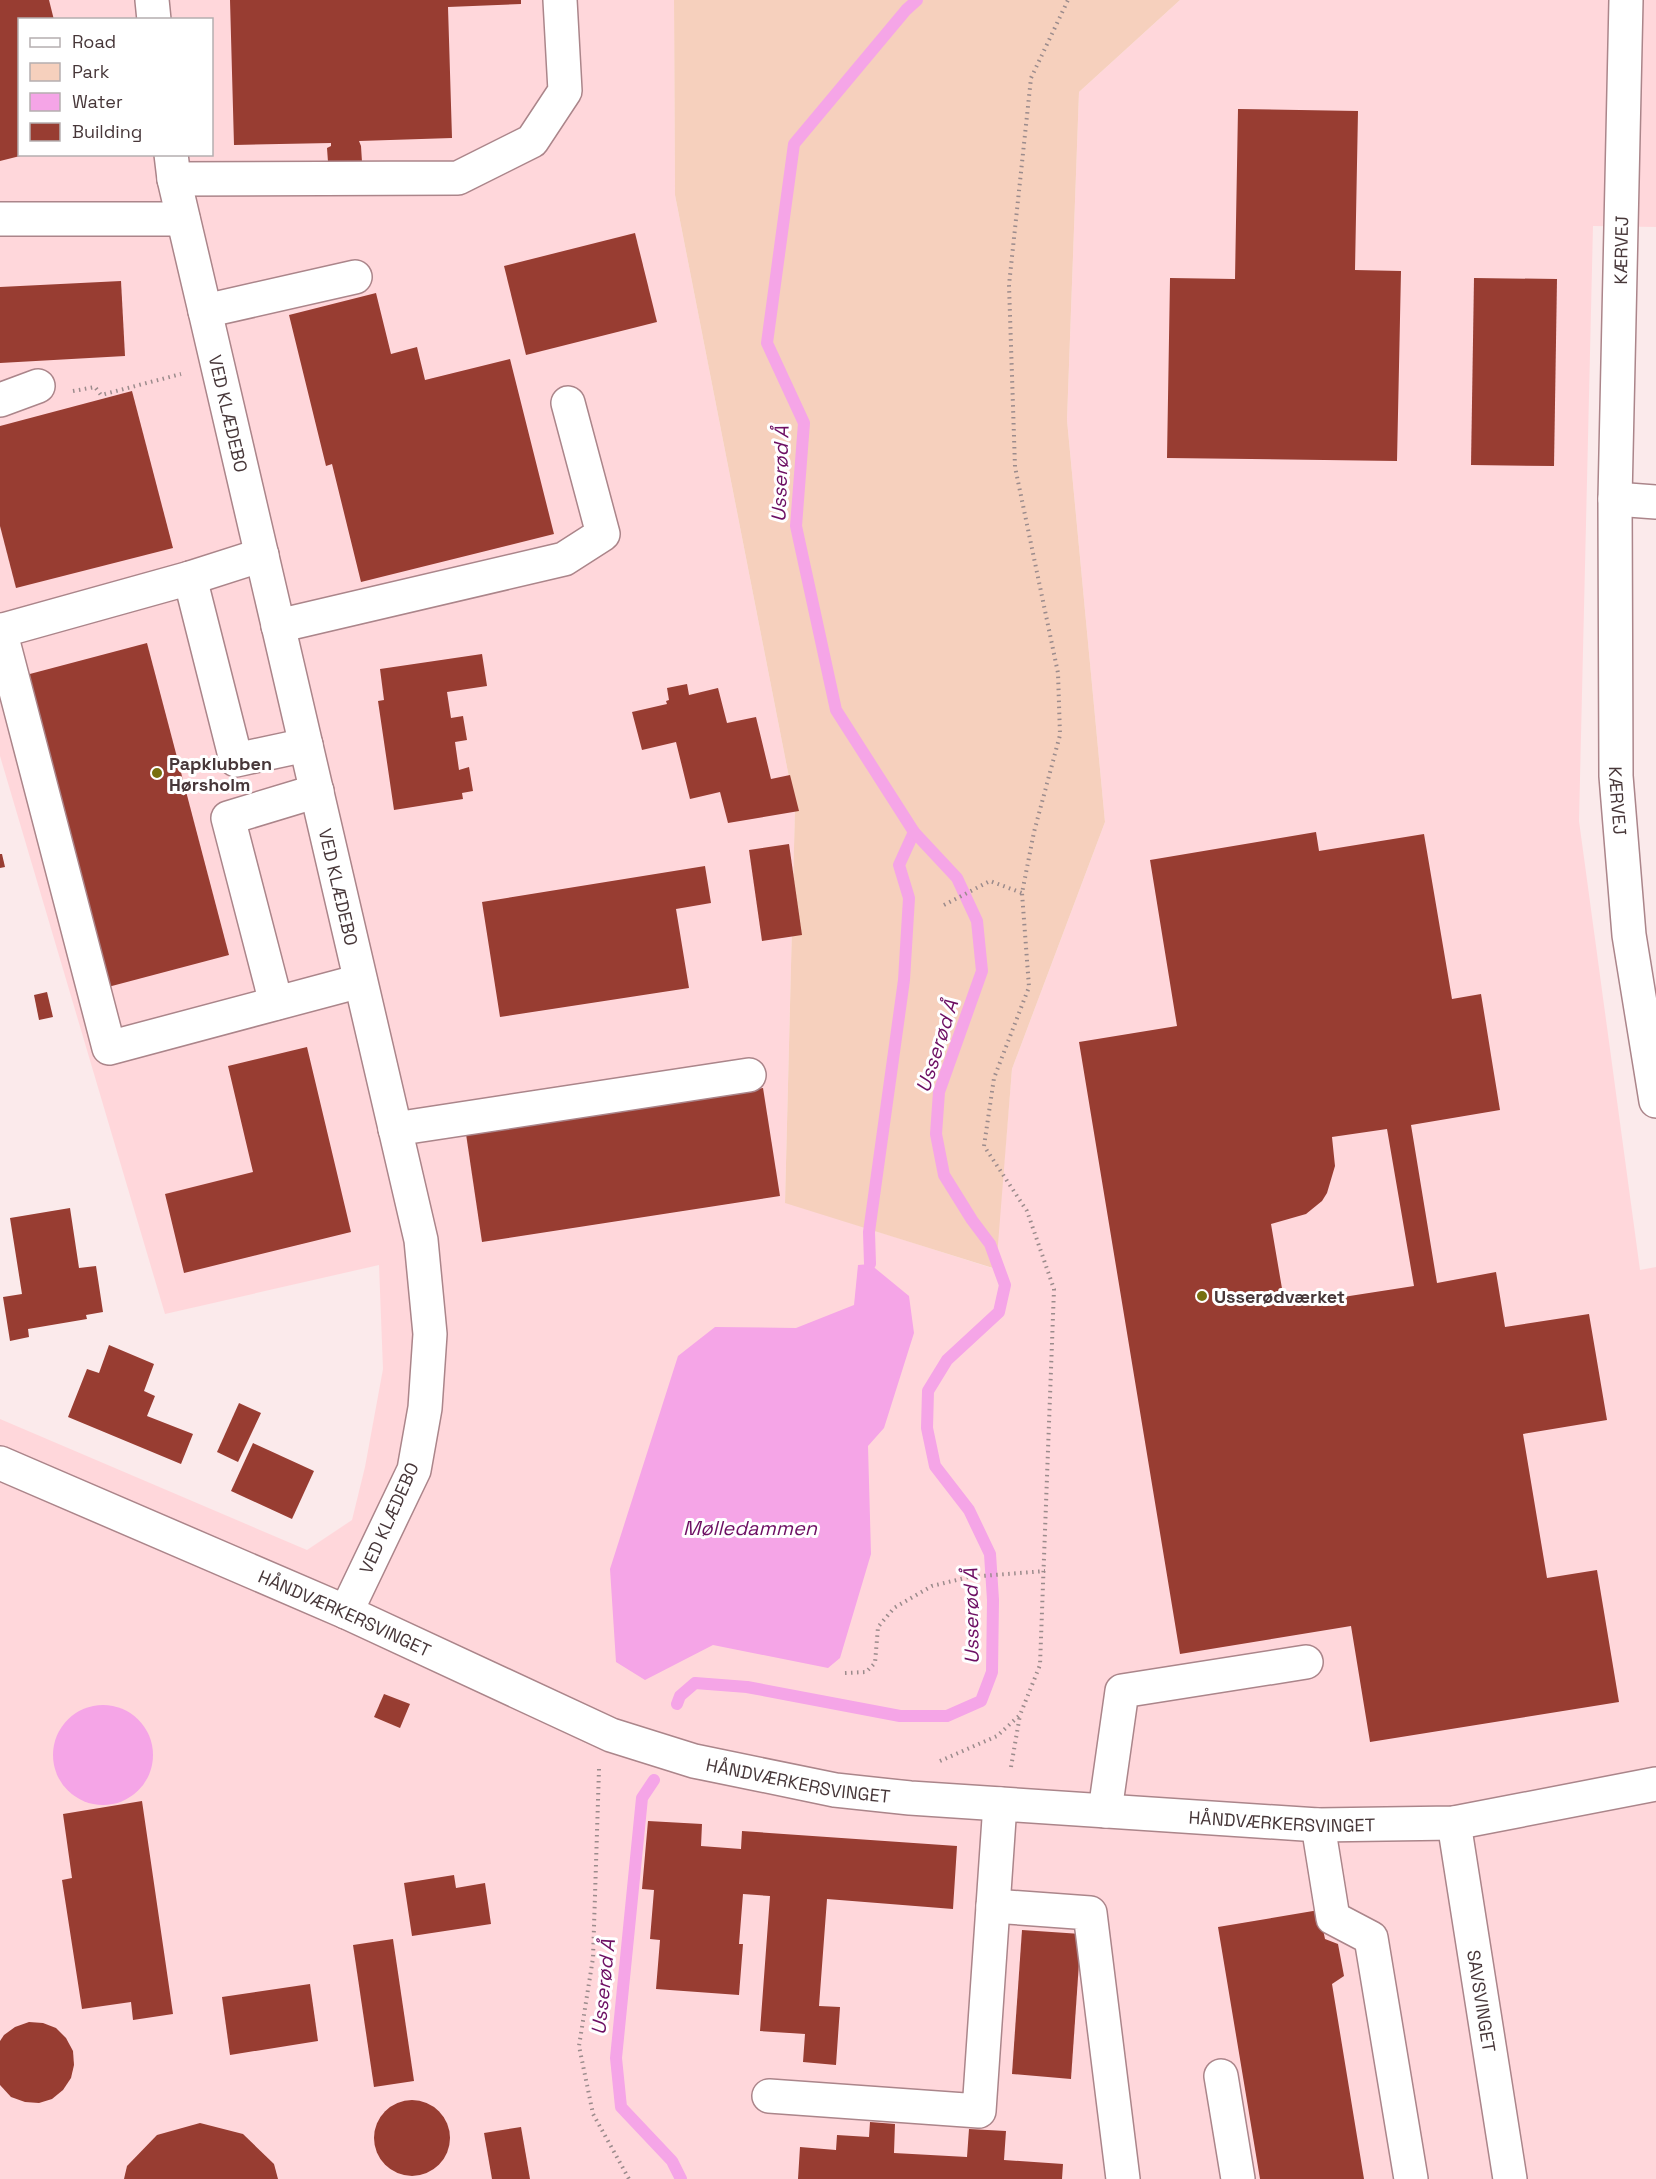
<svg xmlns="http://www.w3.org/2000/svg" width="1656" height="2179" viewBox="0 0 1656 2179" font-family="'Space Grotesk',sans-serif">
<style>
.built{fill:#ffd7db;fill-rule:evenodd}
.green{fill:#f6d0bd}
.water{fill:#f5a5e7}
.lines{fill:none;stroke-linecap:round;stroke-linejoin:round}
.stream{stroke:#f5a5e7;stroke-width:12}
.building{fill:#983d32;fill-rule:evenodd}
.minor-casing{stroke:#ab858a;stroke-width:36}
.path{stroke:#9b8b8c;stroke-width:4;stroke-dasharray:1.5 4.5;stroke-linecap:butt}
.minor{stroke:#fff;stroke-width:33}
.poi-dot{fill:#776f0f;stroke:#fff;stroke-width:2}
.labels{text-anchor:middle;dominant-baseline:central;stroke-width:6;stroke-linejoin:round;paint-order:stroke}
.street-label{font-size:18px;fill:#473739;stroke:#fff}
.poi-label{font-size:18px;font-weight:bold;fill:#473739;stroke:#fff;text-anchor:start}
.water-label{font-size:20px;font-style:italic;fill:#6d0f63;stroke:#fff}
</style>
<rect width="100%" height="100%" fill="#fbeaeb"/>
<!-- built -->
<path class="built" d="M 0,0 L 674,0 L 675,195 L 795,808 L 785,1202 L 995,1269 L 1012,1069 L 1105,822 L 1067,420 L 1079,92 L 1180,0 L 1656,0 L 1656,227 L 1593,226 L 1579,821 L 1640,1270 L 1656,1267 L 1656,2179 L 0,2179 L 0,1419 L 307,1550 L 352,1520 L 365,1467 L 383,1369 L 379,1265 L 165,1314 L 0,756 ZM 20,20 L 212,20 L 212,154 L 20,154 Z"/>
<!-- green -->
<polygon class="green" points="674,0 1180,0 1079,92 1067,420 1105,822 1012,1069 996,1269 785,1203 795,808 675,195"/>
<!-- water -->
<g class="water">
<polygon points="870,1264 909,1296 914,1333 884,1428 868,1446 871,1554 840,1658 828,1668 713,1645 645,1680 616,1662 610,1569 678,1356 715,1327 796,1328 854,1305 858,1265"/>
<circle cx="103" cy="1755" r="50"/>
</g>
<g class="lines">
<!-- stream -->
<g class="stream">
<polyline points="870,1264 869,1232 904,980 909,898 899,865 914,832"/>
<polyline points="677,1704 680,1696 695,1683 747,1687 900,1716 947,1716 981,1701 992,1672 993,1600 990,1554 969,1510 935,1466 927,1428 928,1391 947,1360 999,1312 1005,1285 990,1244 972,1220 944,1175 936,1134 939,1092 982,971 977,921 957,878 914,832 836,710 796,526 804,423 767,343 794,144 906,10 917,0"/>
<polyline points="654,1780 642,1798 616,2058 621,2107 672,2161 681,2179"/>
</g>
</g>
<!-- building -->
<g class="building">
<polygon points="0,0 49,0 54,20 20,20 20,156 0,161"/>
<polygon points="230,0 521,0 521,4 448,7 452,138 359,141 361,146 362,162 334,169 328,162 327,148 331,146 331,143 234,145"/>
<polygon points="1238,109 1358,111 1355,270 1401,271 1397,461 1167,458 1170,278 1235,279"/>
<polygon points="635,233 657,322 526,355 504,266"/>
<polygon points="1474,278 1557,279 1554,466 1471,465"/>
<polygon points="121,281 125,356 0,363 0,287"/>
<polygon points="376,293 391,354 417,347 425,380 510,359 554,534 361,582 332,464 326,466 289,315"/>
<polygon points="132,391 173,548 16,588 0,526 0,426"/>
<polygon points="147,643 229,955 108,987 26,675"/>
<polygon points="482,654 487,686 447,692 451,718 463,716 467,740 455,742 459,770 469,767 473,791 462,793 463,799 394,810 378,701 384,700 380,669"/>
<polygon points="687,684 689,695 718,688 727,723 756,717 771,779 790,775 799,811 728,823 720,792 690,799 676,742 642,750 632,712 667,704 666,701 669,700 667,688"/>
<path d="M 1316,832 L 1319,851 L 1424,834 L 1452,999 L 1481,994 L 1500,1110 L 1411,1125 L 1437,1283 L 1496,1272 L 1505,1327 L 1589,1314 L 1607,1420 L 1523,1434 L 1547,1578 L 1597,1570 L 1619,1702 L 1370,1742 L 1351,1626 L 1180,1654 L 1079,1042 L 1177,1026 L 1150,860 ZM 1387,1129 L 1414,1286 L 1285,1306 L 1271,1224 L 1306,1214 L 1322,1201 L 1327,1193 L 1335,1166 L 1332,1137 Z"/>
<polygon points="789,844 802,935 762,941 749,850"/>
<polygon points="0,854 2,854 5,867 0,868"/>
<polygon points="705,866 711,903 676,909 689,988 500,1017 482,902"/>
<polygon points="47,992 53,1017 39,1020 34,995"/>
<polygon points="307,1047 351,1232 184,1273 165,1194 253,1172 228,1066"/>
<polygon points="763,1088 780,1196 482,1242 466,1134"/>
<polygon points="70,1208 79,1268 96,1266 103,1312 86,1315 87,1319 28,1329 29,1337 10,1341 3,1297 22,1294 10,1218"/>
<polygon points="109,1345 154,1364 144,1391 155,1396 147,1416 193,1434 181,1464 68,1417 87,1369 99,1373"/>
<polygon points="239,1403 261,1413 238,1462 217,1452"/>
<polygon points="253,1443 314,1471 292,1519 231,1491"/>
<polygon points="384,1694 410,1704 400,1728 374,1717"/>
<polygon points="142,1801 173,2014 133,2020 131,2002 82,2009 62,1880 72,1878 63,1814"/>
<polygon points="648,1821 702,1824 701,1846 741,1849 742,1831 957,1846 953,1909 827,1899 819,2006 840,2007 836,2065 803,2062 805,2034 760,2031 770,1896 743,1894 739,1944 743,1944 739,1995 656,1989 660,1940 650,1939 654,1890 642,1889"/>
<polygon points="454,1875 456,1888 485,1883 491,1924 412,1936 404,1883"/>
<polygon points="1319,1910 1325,1939 1338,1944 1344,1976 1332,1984 1364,2179 1260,2179 1218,1927"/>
<polygon points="1022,1930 1081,1934 1071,2079 1012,2074"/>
<polygon points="393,1939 414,2081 374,2087 353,1945"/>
<polygon points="310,1984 318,2041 230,2055 222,1997"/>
<polygon points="29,2022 43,2023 56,2028 66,2038 73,2051 74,2065 71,2078 63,2090 52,2099 39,2103 25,2102 11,2097 0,2085 0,2041 4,2035 15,2027"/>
<circle cx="412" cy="2138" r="38"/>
<polygon points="870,2122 895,2124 894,2153 967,2157 969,2129 1006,2131 1004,2160 1063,2164 1062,2179 798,2179 800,2147 836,2150 837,2135 869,2137"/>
<polygon points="200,2123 243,2134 274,2164 278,2179 124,2179 127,2166 157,2135"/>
<polygon points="521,2127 530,2179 492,2179 484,2133"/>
</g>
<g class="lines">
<defs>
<g id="minor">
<polyline points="152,0 154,20"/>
<path id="s1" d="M 1626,0 L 1615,499 L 1616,776 L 1629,935 L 1656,1101"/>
<path id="s2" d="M 171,154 L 174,179 L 205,311 L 421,1240 L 430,1334 L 425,1408 L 414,1470 L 346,1612"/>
<polyline points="174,179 458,178 532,141 565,91 560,0"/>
<polyline points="0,219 183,219"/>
<polyline points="205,311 355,277"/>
<polyline points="0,400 38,386"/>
<polyline points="1615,499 1656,502"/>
<polyline points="190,578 236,760 306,745"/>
<polyline points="278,626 564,559 603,534 568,403"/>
<polyline points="0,630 109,1048 360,981"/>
<polyline points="0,631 190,578 262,555"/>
<polyline points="276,1003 228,818 317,791"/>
<polyline points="395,1129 749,1075"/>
<path id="s3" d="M 0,1463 L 346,1612 L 611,1735 L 694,1761 L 835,1790 L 910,1798 L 1318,1825 L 1454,1823 L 1656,1784"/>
<polyline points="1105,1811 1122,1691 1306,1662"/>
<path id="s4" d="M 1454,1823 L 1510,2179"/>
<polyline points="1318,1825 1333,1918 1371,1938 1411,2179"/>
<polyline points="993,1906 1090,1913 1123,2179"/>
<polyline points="1221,2076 1238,2179"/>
<polyline points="769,2096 979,2111 1000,1804"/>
</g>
</defs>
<!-- minor casing -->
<use href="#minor" class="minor-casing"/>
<!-- path -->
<g class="path">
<polyline points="73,391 95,387 101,395 181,374"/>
<polyline points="944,905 990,881 1022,893"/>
<polyline points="845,1673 866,1672 875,1663 878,1627 894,1608 932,1586 969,1577 1045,1571"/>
<polyline points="940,1761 997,1736 1020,1715 1040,1665 1054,1289 1027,1211 984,1146 994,1078 1029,987 1022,893 1034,832 1060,735 1058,673 1015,467 1009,285 1031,78 1068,0"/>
<polyline points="1011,1767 1020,1715"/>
<polyline points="599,1769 593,1958 579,2046 593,2114 629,2179"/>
</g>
<!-- minor -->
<use href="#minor" class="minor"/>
</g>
<!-- markers -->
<g class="poi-dot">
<circle cx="157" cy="773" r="6"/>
<circle cx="1202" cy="1296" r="6"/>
</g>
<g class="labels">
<!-- street labels -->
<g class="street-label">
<text transform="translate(1621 250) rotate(-89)">KÆRVEJ</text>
<text stroke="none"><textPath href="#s2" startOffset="266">VED KLÆDEBO</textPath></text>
<text stroke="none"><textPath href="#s1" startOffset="801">KÆRVEJ</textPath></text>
<text stroke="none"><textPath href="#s2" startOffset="752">VED KLÆDEBO</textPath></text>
<text transform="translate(389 1518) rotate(-66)">VED KLÆDEBO</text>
<text stroke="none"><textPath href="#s3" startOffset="376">HÅNDVÆRKERSVINGET</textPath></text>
<text stroke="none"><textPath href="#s3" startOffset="862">HÅNDVÆRKERSVINGET</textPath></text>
<text stroke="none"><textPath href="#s3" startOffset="1348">HÅNDVÆRKERSVINGET</textPath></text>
<text stroke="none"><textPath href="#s4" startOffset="180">SAVSVINGET</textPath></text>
</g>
<!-- poi labels -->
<g class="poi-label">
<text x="169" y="763">Papklubben<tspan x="169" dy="21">Hørsholm</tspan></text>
<text x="1214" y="1296">Usserødværket</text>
</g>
<!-- water labels -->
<g class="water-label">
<text transform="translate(780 474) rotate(-88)">Usserød Å</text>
<text transform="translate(937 1046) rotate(-72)">Usserød Å</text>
<text x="750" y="1528">Mølledammen</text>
<text transform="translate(971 1616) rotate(-91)">Usserød Å</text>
<text transform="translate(603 1987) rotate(-84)">Usserød Å</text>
</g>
</g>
<!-- legend -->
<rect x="18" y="18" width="195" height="138" fill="#ffffff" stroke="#b5afb0" stroke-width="1.5"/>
<rect x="30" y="38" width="30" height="9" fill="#ffffff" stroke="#b5afb0" stroke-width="1.5"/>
<text x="72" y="48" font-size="18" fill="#473739">Road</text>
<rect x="30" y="63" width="30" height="18" fill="#f6d0bd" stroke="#b5afb0" stroke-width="1.5"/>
<text x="72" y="78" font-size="18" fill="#473739">Park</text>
<rect x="30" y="93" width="30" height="18" fill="#f5a5e7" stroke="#b5afb0" stroke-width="1.5"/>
<text x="72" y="108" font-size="18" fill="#473739">Water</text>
<rect x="30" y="123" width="30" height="18" fill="#983d32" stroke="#b5afb0" stroke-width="1.5"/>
<text x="72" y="138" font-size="18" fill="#473739">Building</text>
</svg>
